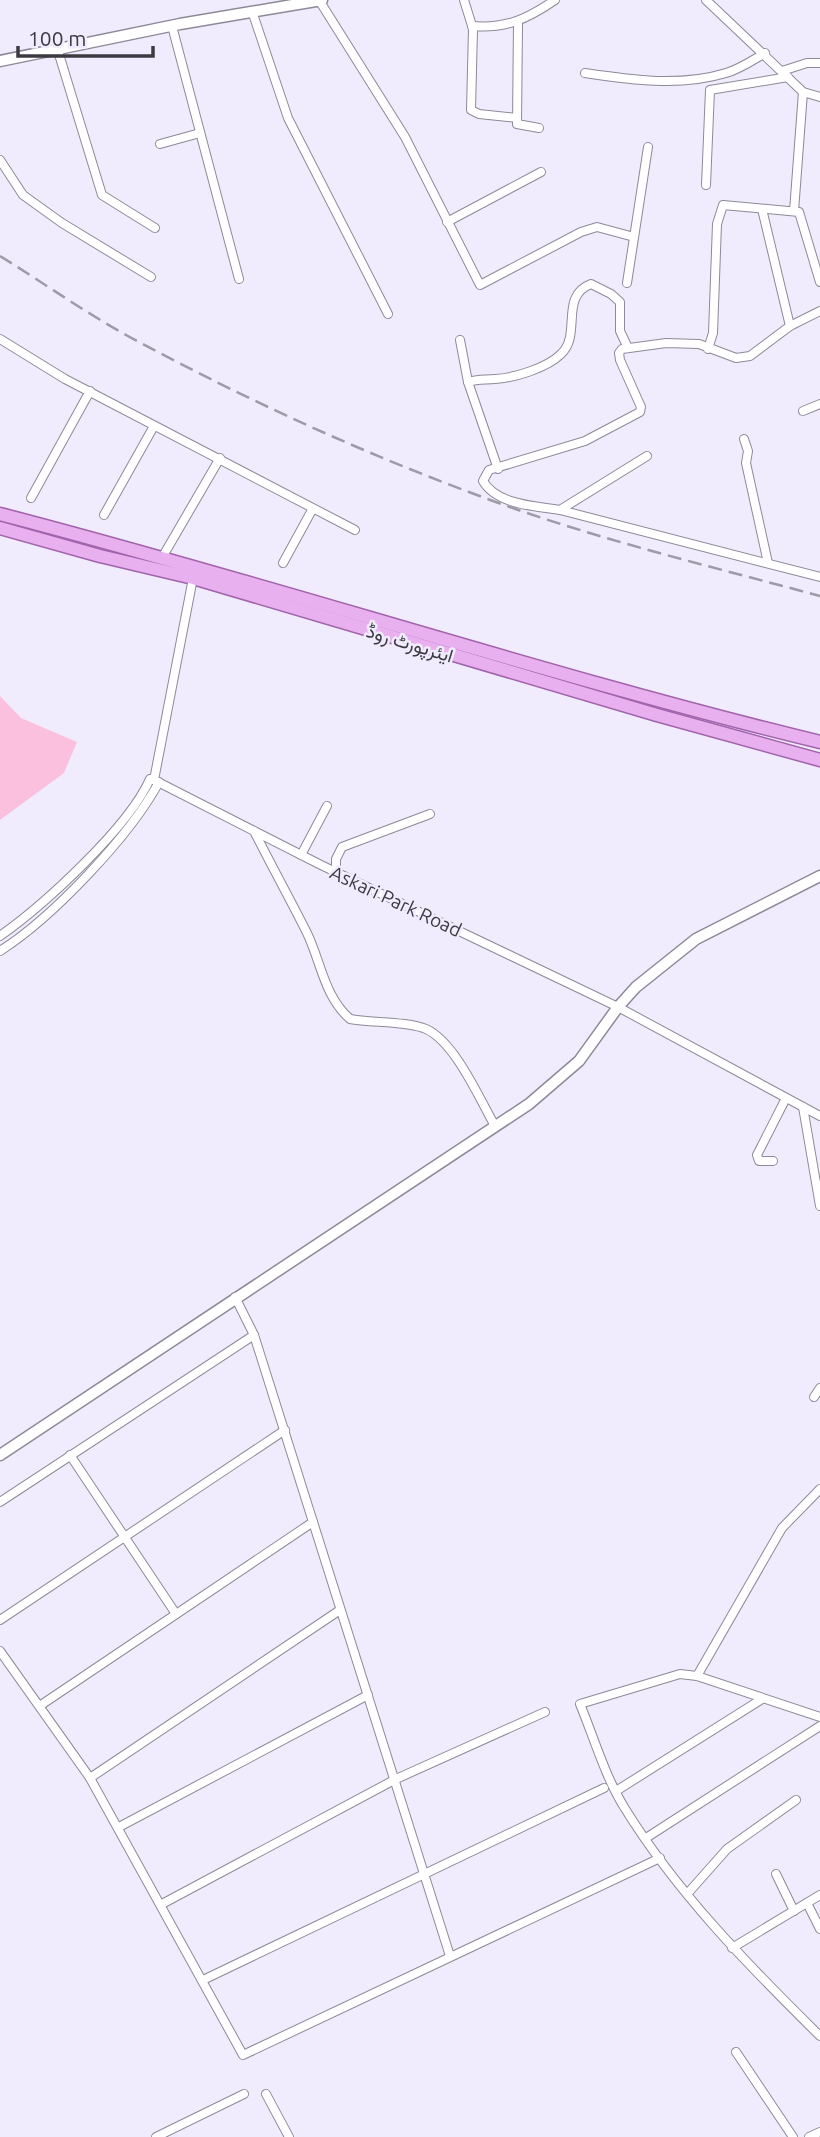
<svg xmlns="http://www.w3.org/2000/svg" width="820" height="2137" viewBox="0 0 820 2137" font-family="Ubuntu,Vazirmatn,sans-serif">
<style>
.green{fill:#fcc0df}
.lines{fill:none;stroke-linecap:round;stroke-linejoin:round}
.street-casing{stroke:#8e8998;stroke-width:10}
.secondary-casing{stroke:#8e8998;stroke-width:13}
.primary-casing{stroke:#a164ac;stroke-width:15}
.street{stroke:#fff;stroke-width:8}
.secondary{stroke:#fff;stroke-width:10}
.primary{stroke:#e8b0ef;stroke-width:12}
.rail{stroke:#9e9aa7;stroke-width:2.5;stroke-dasharray:14 7;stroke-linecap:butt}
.labels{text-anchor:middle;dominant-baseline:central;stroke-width:5;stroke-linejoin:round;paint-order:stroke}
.street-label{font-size:19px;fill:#3c3a41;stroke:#f1ecfd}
</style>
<rect width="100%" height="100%" fill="#f1ecfd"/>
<!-- green -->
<polygon class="green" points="0,696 21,718 77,742 64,773 0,820"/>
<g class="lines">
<defs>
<g id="street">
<polyline points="319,0 405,137 480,285 581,232 597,227 634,237"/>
<polyline points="464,0 473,29 471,110 479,114 517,118"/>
<polyline points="706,0 803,92 820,97"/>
<polyline points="252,11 288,118 388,314"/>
<polyline points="518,23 517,124 539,128"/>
<polyline points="172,26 239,279"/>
<path d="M 472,26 C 506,29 527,19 555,0"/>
<polyline points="58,51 102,195 155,228"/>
<polyline points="782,71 807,63 820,63"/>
<path d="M 585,73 C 632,80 680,87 726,73 C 740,69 753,60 765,53"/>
<polyline points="160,144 200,133"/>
<polyline points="0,160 23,195 62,223 151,277"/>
<polyline points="706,185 710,90 788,77"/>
<polyline points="762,209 790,326"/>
<polyline points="794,211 803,92"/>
<polyline points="447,222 541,172"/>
<polyline points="627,283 648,147"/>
<polyline points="0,339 65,379 355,530"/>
<polyline points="460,340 468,382 498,469"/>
<polyline points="708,349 713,333 717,224 723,205 799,212 820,282"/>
<path d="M 468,382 C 477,379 485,380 495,379 C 514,378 547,368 561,354 C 582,335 559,296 591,284 L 611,294 L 620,302 L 620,331 L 628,348"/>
<polyline points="803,411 820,404"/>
<polyline points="744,439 748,451 746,463 768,563"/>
<path d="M 647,456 L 560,510 C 535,506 497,505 483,481 L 489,470 L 585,441 L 640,412 L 641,407 L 620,360 L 619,353 L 622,349 L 666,343 L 699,344 L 736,358 L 750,356 L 790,326 L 820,311"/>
<polyline points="31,498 90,391"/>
<polyline points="560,510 820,577"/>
<polyline points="104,515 154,426"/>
<polyline points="163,556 220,458"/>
<polyline points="283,563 312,510"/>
<polyline points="193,578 154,780 321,865 618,1007 820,1116"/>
<path d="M 254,831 C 271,865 290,899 307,933 C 321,962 324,996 350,1019 C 371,1023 407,1021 426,1029 C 455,1042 479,1098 495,1126"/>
<polyline points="301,855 327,806"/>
<polyline points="336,873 336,859 342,847 430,814"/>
<path d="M 0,936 C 44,905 129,827 150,779 L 154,780"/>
<path d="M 0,951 C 52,918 130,836 159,782"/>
<polyline points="803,1107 820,1206"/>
<polyline points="773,1161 759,1161 757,1155 786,1098"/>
<polyline points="235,1297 254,1335 450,1956"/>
<polyline points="814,1397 820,1388"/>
<polyline points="70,1455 176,1614"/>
<polyline points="0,1502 254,1335"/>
<polyline points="0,1620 285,1430"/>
<polyline points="0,1651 90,1778 243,2055 660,1858"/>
<polyline points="697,1676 782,1528 820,1489"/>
<polyline points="41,1705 313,1522"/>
<path d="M 820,1717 L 697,1676 L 680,1674 L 580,1704 C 594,1738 605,1776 624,1807 C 677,1893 749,1966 820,2036"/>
<polyline points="90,1778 340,1610"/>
<polyline points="616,1791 762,1699"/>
<polyline points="119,1827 368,1695"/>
<polyline points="646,1838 820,1726"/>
<polyline points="776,1874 794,1911"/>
<polyline points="688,1893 727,1849 796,1800"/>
<polyline points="807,1903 820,1929"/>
<polyline points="162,1904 396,1779 545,1712"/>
<polyline points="732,1948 820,1895"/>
<polyline points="203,1980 604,1788"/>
<polyline points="736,2052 793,2137"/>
<polyline points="266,2094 289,2137"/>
<polyline points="156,2137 244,2094"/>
<polyline points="809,2137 820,2132"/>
</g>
<g id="secondary">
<polyline points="0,61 180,24 322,0"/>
<polyline points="0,1455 529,1104 579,1061 618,1007 636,987 696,939 820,876"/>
</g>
<g id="primary">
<path d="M 0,514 C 275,585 544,675 820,742"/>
<polyline points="0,528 100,556 193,578 657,715 820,760"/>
</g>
</defs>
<!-- street casing -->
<use href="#street" class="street-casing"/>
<!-- secondary casing -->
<use href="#secondary" class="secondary-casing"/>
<!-- primary casing -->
<use href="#primary" class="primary-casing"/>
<!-- street -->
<use href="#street" class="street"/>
<!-- secondary -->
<use href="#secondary" class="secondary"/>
<!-- primary -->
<use href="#primary" class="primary"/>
<!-- rail -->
<path class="rail" d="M 0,256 C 42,282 83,311 126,335 C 237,395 351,448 469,492 C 583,536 702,564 820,596"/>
</g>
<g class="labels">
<!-- street labels -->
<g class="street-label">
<text transform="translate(410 643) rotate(17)">ایئرپورٹ روڈ</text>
<text transform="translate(396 901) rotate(25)">Askari Park Road</text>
</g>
</g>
<!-- scale -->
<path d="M18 46v10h135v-10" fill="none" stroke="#3c3a41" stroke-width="3.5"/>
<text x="28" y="46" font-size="21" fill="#3c3a41" stroke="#f1ecfd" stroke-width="5" paint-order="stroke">100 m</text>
</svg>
